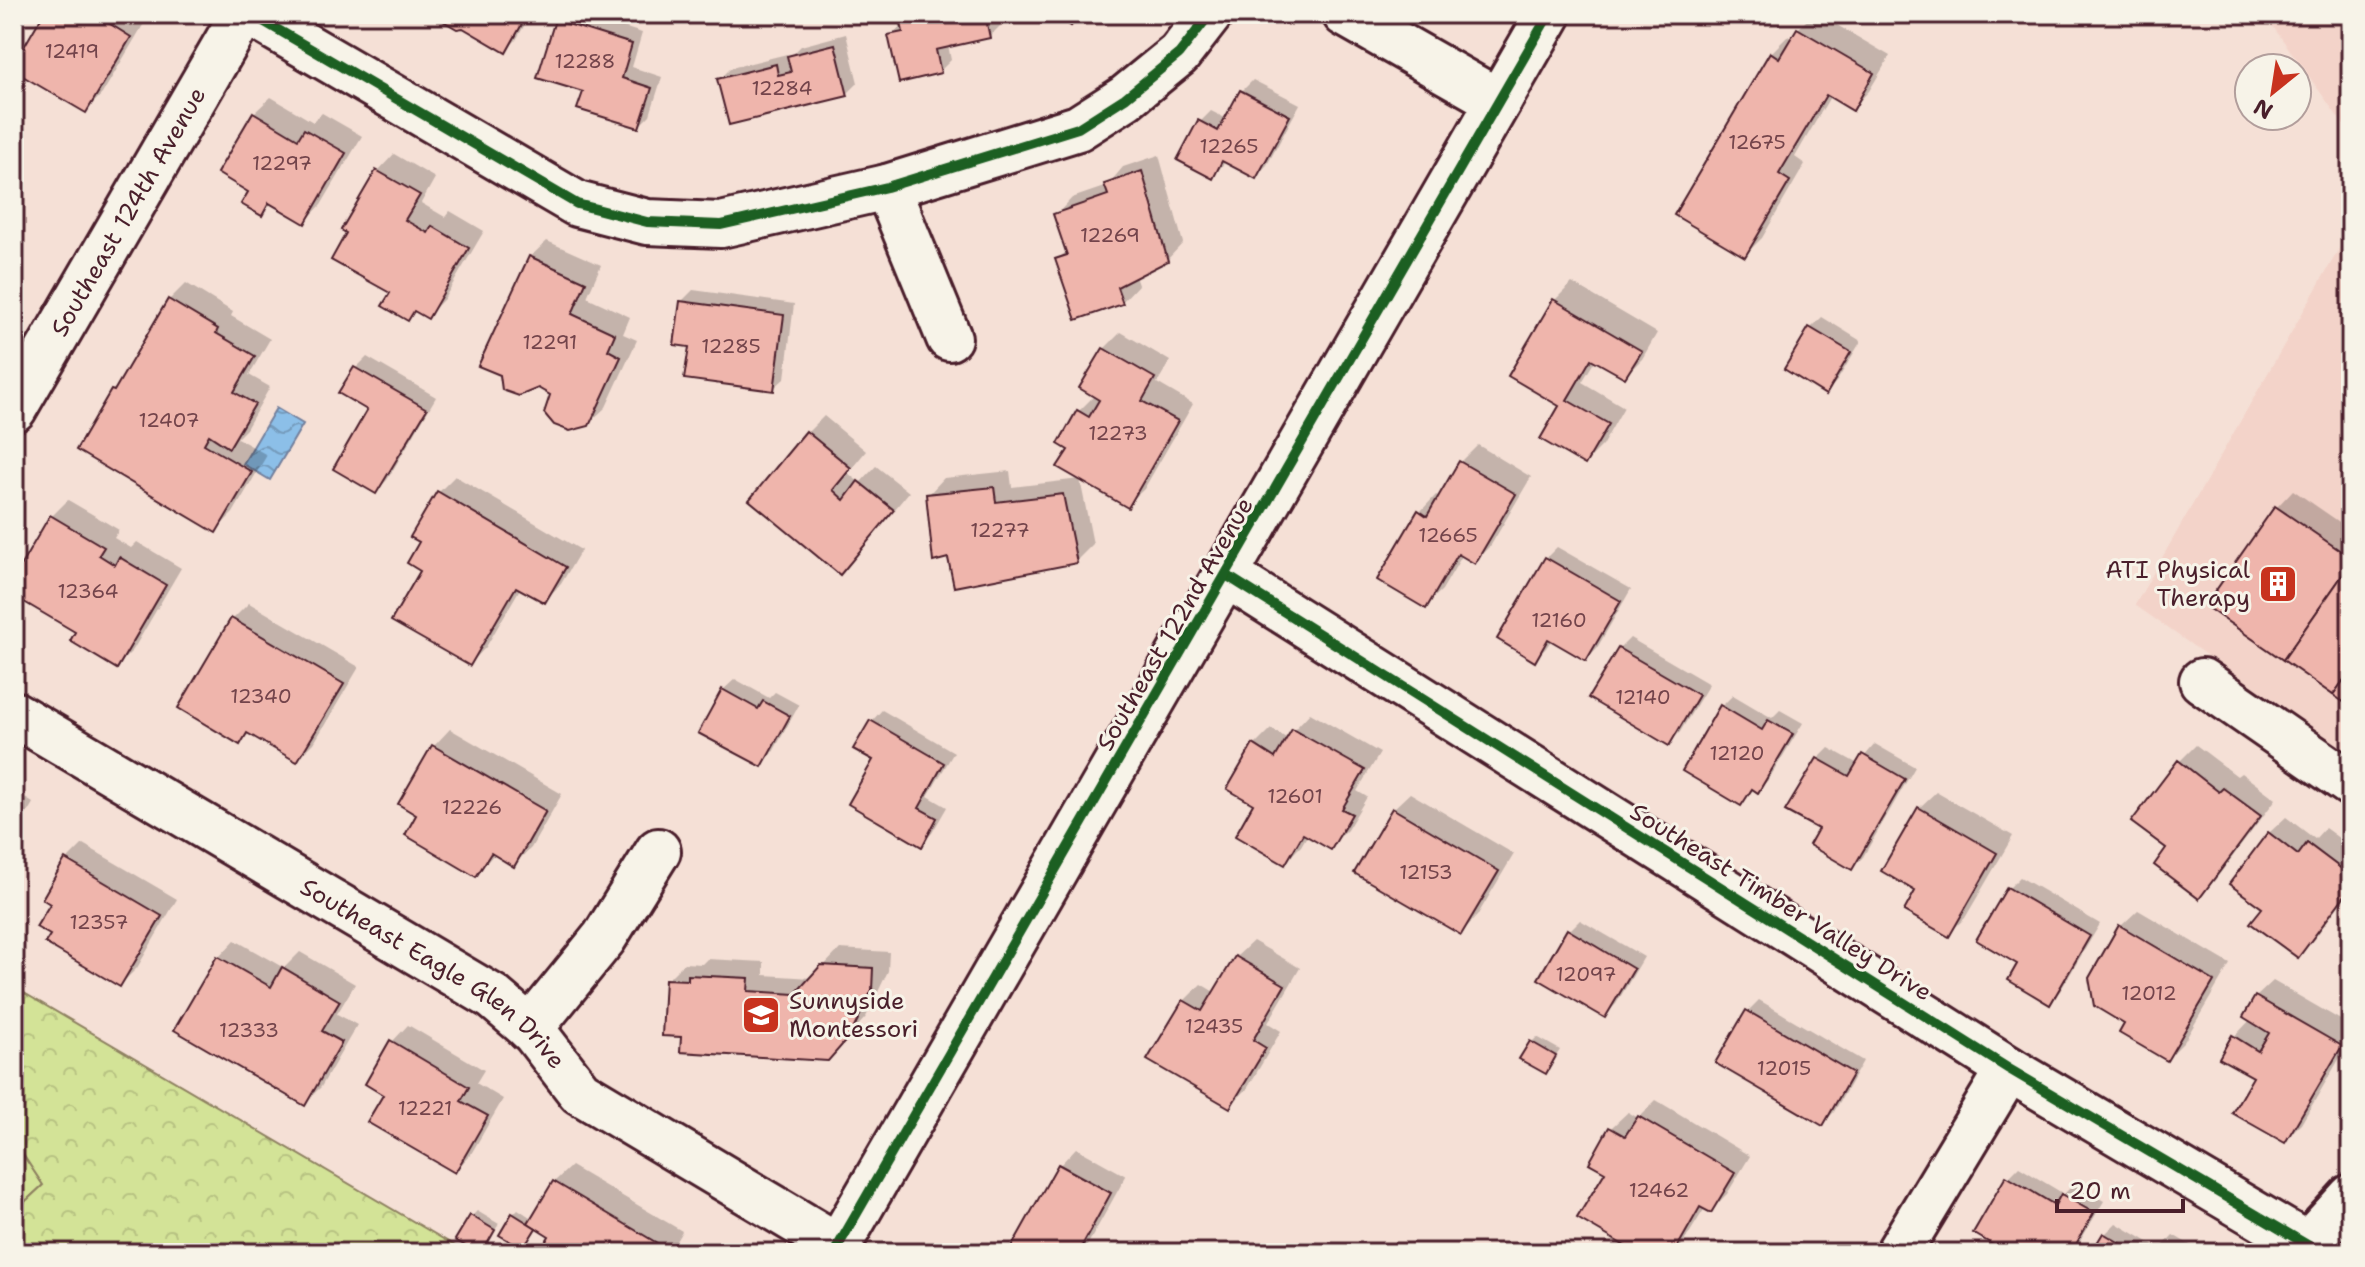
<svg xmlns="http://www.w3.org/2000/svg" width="2365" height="1267" viewBox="0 0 2365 1267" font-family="'Shantell Sans',sans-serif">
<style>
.built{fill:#f3d3c9}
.green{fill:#d3e397;stroke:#8e8161;stroke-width:2}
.forest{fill:url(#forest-crowns);stroke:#8e8161;stroke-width:2}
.water{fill:url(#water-waves);stroke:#727f9c;stroke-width:2}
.shadow{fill:#0003}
.building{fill:#efb5ac;stroke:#4a1f2b;stroke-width:2}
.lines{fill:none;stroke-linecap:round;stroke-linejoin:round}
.minor-casing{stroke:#4a1f2b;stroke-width:50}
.major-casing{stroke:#4a1f2b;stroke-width:50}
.minor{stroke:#f7f3e8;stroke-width:44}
.major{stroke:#f7f3e8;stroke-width:44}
.cycleway-casing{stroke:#f7f3e8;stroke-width:15}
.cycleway{stroke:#1b5e20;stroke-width:10}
.labels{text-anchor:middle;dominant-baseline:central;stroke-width:6;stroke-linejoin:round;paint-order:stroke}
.number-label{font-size:20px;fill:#73444b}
.street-label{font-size:24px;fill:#4a1f2b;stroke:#f7f3e8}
.poi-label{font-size:24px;fill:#4a1f2b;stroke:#f7f3e8;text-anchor:end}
</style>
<defs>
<pattern id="forest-crowns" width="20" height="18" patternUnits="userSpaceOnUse" patternTransform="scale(2)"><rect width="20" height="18" fill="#d3e397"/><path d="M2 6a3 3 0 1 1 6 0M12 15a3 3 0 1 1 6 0" fill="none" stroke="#b7c282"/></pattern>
<pattern id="water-waves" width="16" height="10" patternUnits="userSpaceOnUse" patternTransform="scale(2)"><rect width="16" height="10" fill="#8cbfe8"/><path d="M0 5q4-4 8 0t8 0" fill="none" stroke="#749bbc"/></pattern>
</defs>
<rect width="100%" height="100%" fill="#f5e0d6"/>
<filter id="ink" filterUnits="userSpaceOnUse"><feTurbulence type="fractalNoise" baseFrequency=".0125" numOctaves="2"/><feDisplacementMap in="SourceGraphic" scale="16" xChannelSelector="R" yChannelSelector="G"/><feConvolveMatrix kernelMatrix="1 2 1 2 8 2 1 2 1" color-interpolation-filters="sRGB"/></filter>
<g filter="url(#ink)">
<!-- built -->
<g class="built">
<polygon points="2264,14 2351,14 2351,135"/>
<polygon points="2351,228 2351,757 2135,605"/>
</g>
<!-- green -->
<polygon class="green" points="14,1141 43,1185 14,1212"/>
<!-- forest -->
<polygon class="forest" points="14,987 467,1253 14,1253 14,1212 43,1185 14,1141"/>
<!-- water -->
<polygon class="water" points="276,408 303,424 270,480 243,464"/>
<!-- shadow -->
<g class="shadow">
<polygon points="46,14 136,14 146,20 102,94 86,111 14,68"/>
<polygon points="434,14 531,14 516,40 505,51 464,26"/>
<polygon points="564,14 582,14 642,33 632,67 662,77 650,115 639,126 585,91 557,21"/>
<polygon points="901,14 998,14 1001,25 989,37 948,45 951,60 940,71 890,36 902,25"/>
<polygon points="1813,14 1818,14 1890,56 1869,91 1853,108 1831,95 1795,157 1805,164 1762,238 1745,255 1771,53 1788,36 1792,39 1798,29"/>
<polygon points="846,34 858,83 847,94 719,80 731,68 787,54 788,59 801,46"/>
<polygon points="1253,80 1300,104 1267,165 1256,176 1226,161 1213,177 1200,122 1211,111 1227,119 1242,91"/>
<polygon points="271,97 313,122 322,113 362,136 321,205 305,222 272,203 261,214 251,191 254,113"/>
<polygon points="394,154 435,178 421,203 445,217 450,211 484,231 444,299 427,316 416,310 408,318 393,293 349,233 344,230 378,171"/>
<polygon points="1159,155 1183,243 1167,260 1135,276 1138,285 1122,302 1057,260 1068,250 1056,215 1072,198 1107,186 1123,167"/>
<polygon points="547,241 601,265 587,297 630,317 623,334 637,340 606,407 588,424 553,394 530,257"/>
<polygon points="186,283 233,312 231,316 270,339 249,375 270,387 246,429 237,438 267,455 233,513 216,530 112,391 122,381 169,300"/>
<polygon points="1572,283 1657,333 1642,359 1625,376 1596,359 1582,382 1624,407 1602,446 1585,463 1562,405 1511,375 1555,300"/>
<polygon points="693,290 794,304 785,378 773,389 682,301"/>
<polygon points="1822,317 1861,341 1837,381 1826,392 1811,328"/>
<polygon points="1121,332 1170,361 1157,383 1193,404 1144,489 1127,505 1079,411 1095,395 1104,349"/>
<polygon points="367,357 436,397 387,480 376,491 369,409 341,393 356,368"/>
<polygon points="824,416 866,451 848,473 860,483 876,466 909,492 857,555 840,572 807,433"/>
<polygon points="1478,445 1531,477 1491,545 1475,561 1463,554 1442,590 1425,606 1420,512 1436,495 1440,497 1461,462"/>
<polygon points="1010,471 1012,487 1080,479 1093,544 1076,561 950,556 928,495 944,478"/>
<polygon points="455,476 581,550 561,584 544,601 521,587 486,647 470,664 423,570 422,541 438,493"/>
<polygon points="2293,490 2351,530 2351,705 2208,606 2277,507"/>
<polygon points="68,500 119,530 114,538 131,548 137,542 181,568 133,650 116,667 78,632 14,594 14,581 52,516"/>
<polygon points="1557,547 1631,589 1597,648 1586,659 1552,639 1546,648 1535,659 1546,558"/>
<polygon points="249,603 359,667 314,743 297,760 250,733 240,742 233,619"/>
<polygon points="1630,638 1709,684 1680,732 1669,743 1619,649"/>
<polygon points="735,679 769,698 775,692 799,705 772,754 761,765 723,690"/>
<polygon points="1733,695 1772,718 1780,710 1803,723 1769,779 1758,790 1754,788 1741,804 1722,706"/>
<polygon points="882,710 954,752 928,796 947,807 932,833 921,844 875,759 871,722"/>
<polygon points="1310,713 1380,753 1357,791 1367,797 1347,830 1330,847 1308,834 1301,846 1284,863 1256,803 1255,745 1271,729 1288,739 1294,730"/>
<polygon points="450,729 562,794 531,848 514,864 495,853 476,875 419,814 401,803 434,746"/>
<polygon points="1875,744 1915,767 1863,857 1852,868 1818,759 1829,748 1858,764"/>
<polygon points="2196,745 2237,776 2241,773 2276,799 2215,880 2198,896 2169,848 2179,762"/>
<polygon points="14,791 33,803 14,836"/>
<polygon points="1936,792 2013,836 1965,918 1948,934 1918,890 1919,808"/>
<polygon points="1410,793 1514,854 1477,916 1461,933 1393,809"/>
<polygon points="2286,817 2315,839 2325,828 2351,847 2351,889 2314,939 2297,956 2265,907 2269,833"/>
<polygon points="83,844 177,899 137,968 120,985 52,934 52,903 67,860"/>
<polygon points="2020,877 2100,924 2060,991 2049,1002 2009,888"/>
<polygon points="2138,910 2230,964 2184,1042 2167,1059 2127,1023 2121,926"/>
<polygon points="1580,920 1644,957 1616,1004 1605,1015 1569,931"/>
<polygon points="235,940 284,968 300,952 355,984 337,1014 357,1025 321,1087 304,1103 219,957"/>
<polygon points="1253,941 1300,968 1268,1023 1281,1031 1247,1089 1230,1106 1184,1001 1201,984 1216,993 1236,957"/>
<polygon points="840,949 889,952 888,971 866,1017 844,1041 683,1035 667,980 684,963 702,964 707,959 764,962 764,975 812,978"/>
<polygon points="2273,981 2351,1026 2351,1039 2301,1124 2284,1140 2256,1077 2234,1037 2251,1019 2256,997"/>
<polygon points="1759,1000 1863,1061 1834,1112 1823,1123 1748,1011"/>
<polygon points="408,1025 484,1070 476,1083 503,1099 471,1154 455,1171 385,1094 392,1042"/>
<polygon points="1537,1037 1560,1050 1546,1072 1532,1042"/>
<polygon points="1656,1100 1750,1156 1727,1194 1710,1211 1705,1208 1677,1253 1641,1253 1607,1171 1611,1128 1628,1112 1638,1118"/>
<polygon points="1076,1148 1126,1176 1083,1253 1010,1253 1060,1165"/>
<polygon points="571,1166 682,1231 669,1253 541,1253 552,1235 537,1226 523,1247 513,1214 518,1209 533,1219 554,1182"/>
<polygon points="2019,1167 2064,1194 2074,1184 2104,1201 2073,1253 2011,1253 2008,1178"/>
<polygon points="477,1211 499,1224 481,1252 472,1216"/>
<polygon points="2116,1223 2160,1249 2173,1235 2204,1253 2094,1253 2105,1234"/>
</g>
<!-- building -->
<g class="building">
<polygon points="43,14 94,14 131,37 86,113 14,71 14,64"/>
<polygon points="431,14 523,14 526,17 506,53 463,28 457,29"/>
<polygon points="899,14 985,14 990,38 936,50 941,73 899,83 888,35 903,32"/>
<polygon points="1054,14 1080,14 1071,26"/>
<polygon points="555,20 632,44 622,78 652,88 639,128 577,109 583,92 537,78"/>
<polygon points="1797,28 1874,73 1853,111 1826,95 1779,174 1790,181 1745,257 1674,215 1770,52 1779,58"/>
<polygon points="835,44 848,96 729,125 717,79 776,64 778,75 791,72 787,56"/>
<polygon points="1240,90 1290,116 1256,179 1222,161 1213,179 1177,160 1198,120 1218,131"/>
<polygon points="253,112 298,139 304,129 346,153 305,224 269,203 262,216 241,204 248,192 217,173"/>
<polygon points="376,170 420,195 405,220 428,233 432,226 469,248 428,319 414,311 408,321 382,306 390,293 331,260 346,233 341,230"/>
<polygon points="1142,171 1168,261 1117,287 1123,304 1076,320 1055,259 1067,255 1053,214 1108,195 1104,184"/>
<polygon points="529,256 586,282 572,314 615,334 608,350 621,357 589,426 570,431 554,425 544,413 550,395 538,388 519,396 502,390 500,375 478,366"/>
<polygon points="168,299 218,329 216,333 255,356 234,392 255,404 229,448 209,435 204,444 252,472 216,533 76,450 111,390 114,391"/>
<polygon points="1553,299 1642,351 1625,378 1591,359 1567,400 1609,424 1585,465 1540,439 1559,406 1508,376"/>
<polygon points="680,301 784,315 774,391 684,379 689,347 674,345"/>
<polygon points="1809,327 1851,352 1826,395 1784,369"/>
<polygon points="1103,348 1155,378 1142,401 1178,421 1128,508 1057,467 1068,450 1058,444 1077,410 1089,417 1099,400 1079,388"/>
<polygon points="354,367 427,409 376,494 333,469 367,410 338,393"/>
<polygon points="806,431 851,468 833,490 844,500 858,481 894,510 840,575 749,500"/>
<polygon points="1459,461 1516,494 1475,564 1458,554 1426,609 1377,580 1418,510 1427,516"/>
<polygon points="994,487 996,502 1063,494 1077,563 954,587 948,558 933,562 926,494"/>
<polygon points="437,491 566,567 545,603 516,587 470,666 391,621 420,571 407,563 419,542 410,537"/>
<polygon points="2275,506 2351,558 2351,563 2283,660 2205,606"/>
<polygon points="50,515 104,547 99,555 115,565 119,557 166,585 117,669 70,641 75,632 14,596 14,577"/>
<polygon points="1545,557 1621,601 1586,661 1548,639 1535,662 1497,639"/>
<polygon points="2351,563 2351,670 2333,695 2283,660"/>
<polygon points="231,618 344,684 297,762 247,733 240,745 178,708"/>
<polygon points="1618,648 1699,695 1669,746 1588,698"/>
<polygon points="2351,670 2351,707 2333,695"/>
<polygon points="722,689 758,709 763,701 790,716 762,767 698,733"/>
<polygon points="1720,705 1762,730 1768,720 1793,734 1758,793 1752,789 1741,806 1682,771"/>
<polygon points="870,720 944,763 919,808 937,818 922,847 848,804 873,760 853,749"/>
<polygon points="1292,729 1365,770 1342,809 1352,814 1331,850 1303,834 1285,865 1235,836 1253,804 1227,789 1253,744 1275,758"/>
<polygon points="432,745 546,811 514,867 491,853 476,877 405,835 416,815 398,804"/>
<polygon points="1862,754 1905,779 1852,870 1809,845 1818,829 1785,811 1817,758 1849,776"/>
<polygon points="2178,760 2219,792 2223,788 2261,816 2199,899 2154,865 2166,848 2131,822"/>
<polygon points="1918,807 1997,853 1949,937 1904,911 1915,891 1881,871"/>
<polygon points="1392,808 1499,871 1461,935 1354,873"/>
<polygon points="2268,832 2298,855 2307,843 2351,876 2351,887 2298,958 2250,923 2262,908 2229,884"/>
<polygon points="65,859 162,916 120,987 45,943 50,935 36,927 50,904 42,899"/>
<polygon points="2007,887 2090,936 2050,1005 2008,980 2017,964 1976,940"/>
<polygon points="2119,925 2214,981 2167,1061 2119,1033 2124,1024 2094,1006 2089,978"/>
<polygon points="1567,929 1634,969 1605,1018 1538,979"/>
<polygon points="217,956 271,987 282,967 340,1001 322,1031 342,1042 305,1106 174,1030"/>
<polygon points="1235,956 1285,985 1253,1040 1266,1048 1230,1108 1147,1060 1183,1000 1202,1011"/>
<polygon points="821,965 873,968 872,990 850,1036 828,1061 680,1052 681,1037 662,1036 665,979 688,980 688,975 749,978 748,991 795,994"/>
<polygon points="2255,996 2342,1046 2285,1143 2232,1113 2253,1077 2219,1058 2232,1035 2258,1051 2269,1033 2243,1017"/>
<polygon points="1746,1010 1853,1073 1823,1126 1715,1063"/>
<polygon points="390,1040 469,1087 461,1101 488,1116 455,1173 367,1122 383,1095 365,1084"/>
<polygon points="1530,1041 1556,1056 1546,1074 1519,1059"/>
<polygon points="1638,1116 1735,1173 1711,1213 1700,1207 1674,1253 1637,1253 1577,1218 1605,1172 1589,1163 1609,1127 1625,1136"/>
<polygon points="1058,1164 1111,1193 1078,1253 1008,1253"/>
<polygon points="2006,1176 2055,1205 2061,1194 2094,1213 2071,1253 2007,1253 1973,1233"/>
<polygon points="553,1181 667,1249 664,1253 539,1253 549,1236 528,1223"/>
<polygon points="512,1213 536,1228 523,1249 499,1235"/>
<polygon points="470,1215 495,1230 482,1253 478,1253 455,1240"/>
<polygon points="2103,1233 2137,1253 2091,1253"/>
</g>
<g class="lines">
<defs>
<g id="minor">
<polyline points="251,14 577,204 647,222 721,225 887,187 1078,128 1125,98 1179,54 1210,14"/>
<polyline points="1345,14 1498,101"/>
<polyline points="887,187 949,338"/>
<path id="s1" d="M 14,409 L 243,14"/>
<polyline points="1226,575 2009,1069 2321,1253"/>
<polyline points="2202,681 2351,784"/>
<path id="s2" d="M 14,714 L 493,997 L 533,1031 L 580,1092 L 838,1246"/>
<polyline points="530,1029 604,938 658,851"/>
<polyline points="2307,1245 2351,1197"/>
<polyline points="1898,1253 2009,1069"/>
</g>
<polyline id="major" points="834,1253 1549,14"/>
</defs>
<!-- minor casing -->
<use href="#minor" class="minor-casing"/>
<!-- major casing -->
<use href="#major" class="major-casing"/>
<!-- minor -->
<use href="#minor" class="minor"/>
<!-- major -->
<use href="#major" class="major"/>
<defs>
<g id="cycleway">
<polyline points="251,14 577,204 647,222 721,225 887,187 1078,128 1125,98 1179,54 1210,14"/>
<polyline points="1226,575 2009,1069 2321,1253"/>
<polyline points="834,1253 1549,14"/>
</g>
</defs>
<!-- cycleway casing -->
<use href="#cycleway" class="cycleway-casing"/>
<!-- cycleway -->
<use href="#cycleway" class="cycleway"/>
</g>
</g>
<!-- icons -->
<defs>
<symbol id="building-square" viewBox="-11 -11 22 22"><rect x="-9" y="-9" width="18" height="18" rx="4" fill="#c8321e" stroke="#f7f3e8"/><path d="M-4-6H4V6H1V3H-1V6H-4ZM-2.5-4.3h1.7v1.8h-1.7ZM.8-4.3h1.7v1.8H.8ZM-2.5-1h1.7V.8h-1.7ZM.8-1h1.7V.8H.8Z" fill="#fff"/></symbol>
<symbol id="school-square" viewBox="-11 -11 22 22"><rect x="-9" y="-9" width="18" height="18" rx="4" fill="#c8321e" stroke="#f7f3e8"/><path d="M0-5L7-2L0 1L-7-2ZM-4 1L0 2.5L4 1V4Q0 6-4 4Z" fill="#fff"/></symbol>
</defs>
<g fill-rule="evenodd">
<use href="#building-square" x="2256" y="562" width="44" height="44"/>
<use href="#school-square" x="739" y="993" width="44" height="44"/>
</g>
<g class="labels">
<!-- number labels -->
<g class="number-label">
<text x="72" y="51">12419</text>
<text x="585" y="61">12288</text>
<text x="782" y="88">12284</text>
<text x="1757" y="142">12675</text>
<text x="1229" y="146">12265</text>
<text x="282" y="163">12297</text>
<text x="1110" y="235">12269</text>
<text x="550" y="342">12291</text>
<text x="731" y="346">12285</text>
<text x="169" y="420">12407</text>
<text x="1118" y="433">12273</text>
<text x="1000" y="530">12277</text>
<text x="1448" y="535">12665</text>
<text x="88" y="591">12364</text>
<text x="1559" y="620">12160</text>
<text x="261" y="696">12340</text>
<text x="1643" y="697">12140</text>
<text x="1737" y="753">12120</text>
<text x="1295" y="796">12601</text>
<text x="472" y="807">12226</text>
<text x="1426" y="872">12153</text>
<text x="99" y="922">12357</text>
<text x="1586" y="974">12097</text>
<text x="2149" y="993">12012</text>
<text x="1214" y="1026">12435</text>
<text x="249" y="1030">12333</text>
<text x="1784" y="1068">12015</text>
<text x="425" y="1108">12221</text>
<text x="1659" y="1190">12462</text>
</g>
<!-- street labels -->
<g class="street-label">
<text stroke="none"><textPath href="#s1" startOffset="228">Southeast 124th Avenue</textPath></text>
<text transform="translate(1175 624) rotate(-60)">Southeast 122nd Avenue</text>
<text transform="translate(1781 902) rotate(32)">Southeast Timber Valley Drive</text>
<text stroke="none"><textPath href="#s2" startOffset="494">Southeast Eagle Glen Drive</textPath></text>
</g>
<!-- poi labels -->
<g class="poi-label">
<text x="2250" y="570">ATI Physical<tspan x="2250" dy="28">Therapy</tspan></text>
<text x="789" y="1001" text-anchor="start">Sunnyside<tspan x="789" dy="28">Montessori</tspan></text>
</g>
</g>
<!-- margin -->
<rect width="2365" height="1267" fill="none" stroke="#f7f3e8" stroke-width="48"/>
<rect x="24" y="24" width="2317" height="1219" fill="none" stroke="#4a1f2b" stroke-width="3" filter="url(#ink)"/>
<!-- north arrow -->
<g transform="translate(2273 92) rotate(210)"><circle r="38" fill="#f7f3e8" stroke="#b29e9c" stroke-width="2"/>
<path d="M0-6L14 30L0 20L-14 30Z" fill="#c8321e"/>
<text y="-12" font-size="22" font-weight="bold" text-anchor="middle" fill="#4a1f2b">N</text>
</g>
<!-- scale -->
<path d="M2057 1199v12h126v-12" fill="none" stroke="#4a1f2b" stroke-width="4"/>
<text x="2069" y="1199" font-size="24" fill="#4a1f2b" stroke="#f7f3e8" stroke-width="6" paint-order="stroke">20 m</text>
</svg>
